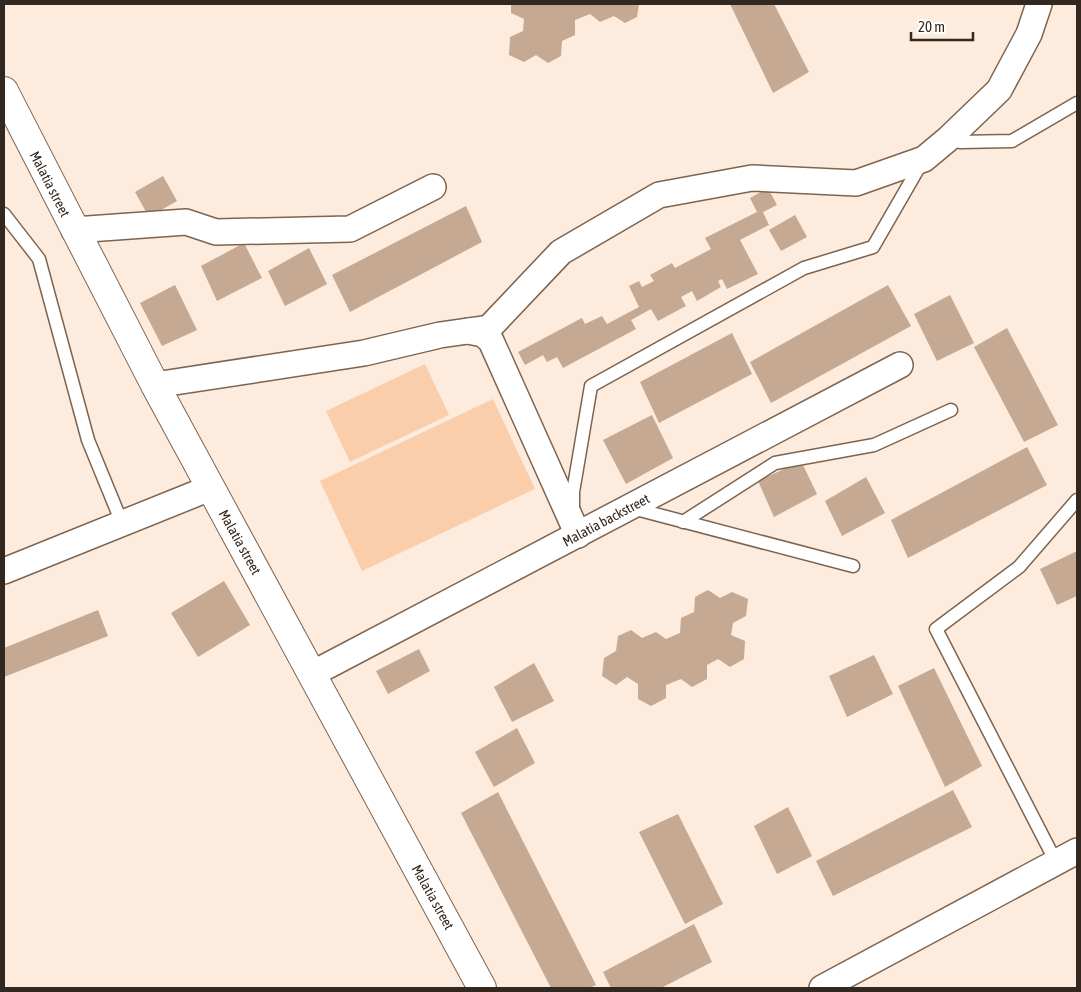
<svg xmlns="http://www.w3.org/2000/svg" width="1081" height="992" viewBox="0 0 1081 992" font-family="'Asap Condensed',sans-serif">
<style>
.green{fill:#faceaa}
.building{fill:#c5a992}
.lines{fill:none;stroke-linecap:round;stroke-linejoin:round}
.lane-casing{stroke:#7d644f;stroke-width:15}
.street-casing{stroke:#7d644f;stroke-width:28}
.secondary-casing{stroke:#7d644f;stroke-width:30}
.lane{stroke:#fff;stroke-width:12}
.street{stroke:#fff;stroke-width:25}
.secondary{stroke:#fff;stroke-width:28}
.labels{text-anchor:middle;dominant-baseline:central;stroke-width:4;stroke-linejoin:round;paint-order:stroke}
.street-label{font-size:14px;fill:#33281f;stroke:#fff}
</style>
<rect width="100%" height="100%" fill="#fdebdd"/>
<!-- green -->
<g class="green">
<polygon points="425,364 449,415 350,462 326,411"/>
<polygon points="493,399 535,489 362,571 320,481"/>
</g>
<!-- building -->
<g class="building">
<polygon points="511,4 639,4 637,17 625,23 614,16 600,22 590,14 575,20 575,35 562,41 561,56 548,63 536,55 524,62 509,55 510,37 523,31 524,19 511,13"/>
<polygon points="730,4 774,4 809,72 773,93"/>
<polygon points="163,176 177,201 149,217 135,192"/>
<polygon points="768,188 777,205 763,212 769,225 740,240 758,274 727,289 722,279 718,281 721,287 697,301 692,291 681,297 686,306 658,321 651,309 631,320 636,329 563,368 557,357 547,362 543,355 525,365 518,352 582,318 585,324 602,316 607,324 639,307 629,286 639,281 642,287 654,281 650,275 672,263 675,268 711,249 705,238 757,212 750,198"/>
<polygon points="466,206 482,242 350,312 332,275"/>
<polygon points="795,215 807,237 781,251 769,230"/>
<polygon points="244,243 262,278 217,301 201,266"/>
<polygon points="309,248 327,284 285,306 268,271"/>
<polygon points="175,285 197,330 162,346 140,303"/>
<polygon points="888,285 911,326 771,403 750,362"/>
<polygon points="950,295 974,343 937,361 914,314"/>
<polygon points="1007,328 1058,425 1024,442 974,347"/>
<polygon points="732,333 752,374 659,423 640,382"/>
<polygon points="652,415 673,458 626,484 603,440"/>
<polygon points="1027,447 1047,485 908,558 891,520"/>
<polygon points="801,461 817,494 774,517 758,481"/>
<polygon points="866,477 885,513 842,536 825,501"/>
<polygon points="1077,551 1077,596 1057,605 1040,569"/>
<polygon points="224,581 250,625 198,657 171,613"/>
<polygon points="708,590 720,598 732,592 748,599 746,616 733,623 731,635 745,641 744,659 730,667 718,659 707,665 707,679 692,687 681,679 666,685 666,698 651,706 638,699 638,684 627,677 616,685 602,676 604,658 616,651 618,636 631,630 642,638 656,632 666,639 680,633 681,618 694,612 695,597"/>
<polygon points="98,610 108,636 4,677 4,648"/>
<polygon points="419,649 430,671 388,694 376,671"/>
<polygon points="874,655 893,694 847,717 829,676"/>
<polygon points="534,663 554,701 512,722 494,687"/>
<polygon points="934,668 982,766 945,787 898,686"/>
<polygon points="517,728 535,763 494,787 475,752"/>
<polygon points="953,790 972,827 833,896 816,861"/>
<polygon points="498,792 596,985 589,988 551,988 461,813"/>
<polygon points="788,807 812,856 777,874 754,826"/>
<polygon points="678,814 723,904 685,924 639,832"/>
<polygon points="694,924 712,962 661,988 611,988 603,972"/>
</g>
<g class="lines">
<defs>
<g id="lane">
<polyline points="948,139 960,142 1012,141 1077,103"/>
<polyline points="4,214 39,259 88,440 122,523"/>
<polyline points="632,508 853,566"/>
<polyline points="573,511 573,492 591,386 804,268 873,247 922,162"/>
<polyline points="683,522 775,463 874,445 951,410"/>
<polyline points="1056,862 936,629 1019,567 1077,500"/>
</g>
<g id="street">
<polyline points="74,230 186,222 216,232 350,229 433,187"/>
<polyline points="468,331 489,328 561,252 659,195 752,178 856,183 924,159 948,139 999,90 1029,34 1039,4"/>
<polyline points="155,385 364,353 440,335 468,331 483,334 491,341 578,535"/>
<polyline points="4,571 210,488"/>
<polyline points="312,674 900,365"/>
<polyline points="822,988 1077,851"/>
</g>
<polyline id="secondary" points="4,91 155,385 482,988"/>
</defs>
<!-- lane casing -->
<use href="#lane" class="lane-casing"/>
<!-- street casing -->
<use href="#street" class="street-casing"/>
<!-- secondary casing -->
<use href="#secondary" class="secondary-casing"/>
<!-- lane -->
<use href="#lane" class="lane"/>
<!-- street -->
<use href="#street" class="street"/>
<!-- secondary -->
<use href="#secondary" class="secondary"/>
</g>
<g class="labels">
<!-- street labels -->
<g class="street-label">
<text transform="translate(50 184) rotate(63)">Malatia street</text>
<text transform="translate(606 520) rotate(-28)">Malatia backstreet</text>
<text transform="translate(240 542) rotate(61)">Malatia street</text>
<text transform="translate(433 897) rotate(61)">Malatia street</text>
</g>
</g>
<!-- border -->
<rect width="1081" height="992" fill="none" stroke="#33281f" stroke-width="10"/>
<!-- scale -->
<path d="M911 32v8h62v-8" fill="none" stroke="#33281f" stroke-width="2.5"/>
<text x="918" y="32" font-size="15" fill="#33281f" stroke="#ffffff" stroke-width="4" paint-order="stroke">20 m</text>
</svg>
